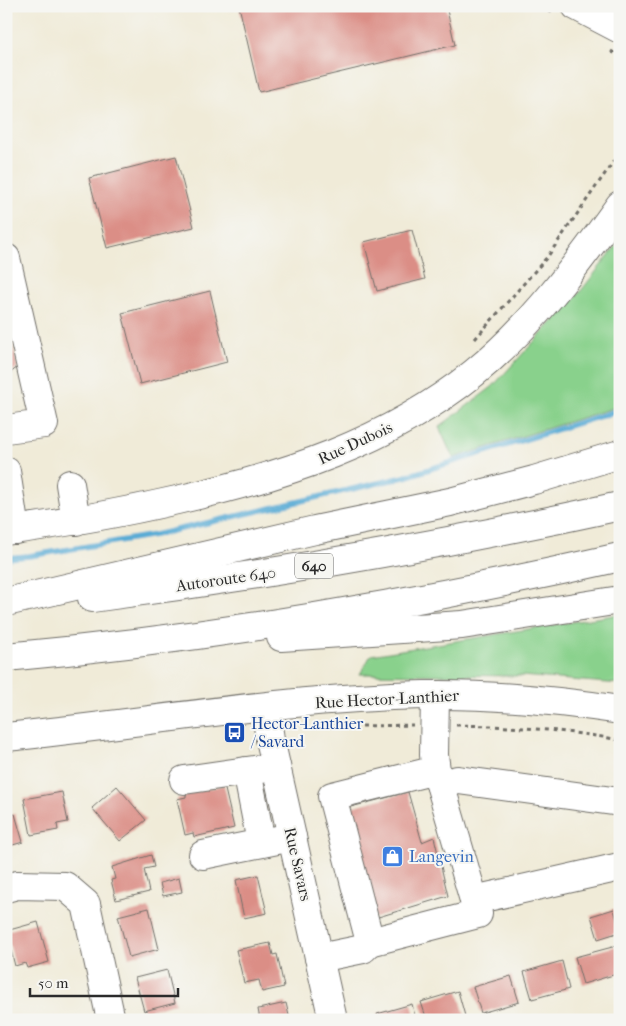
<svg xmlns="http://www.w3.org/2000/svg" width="626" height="1026" viewBox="0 0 626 1026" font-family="'IM FELL French Canon',serif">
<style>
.green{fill:#89d18c;stroke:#5a7e5c}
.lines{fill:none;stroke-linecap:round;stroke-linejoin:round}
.stream{stroke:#5aacd5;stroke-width:5.5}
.building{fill:#db8e86}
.minor-casing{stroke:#706e68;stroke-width:30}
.highway-casing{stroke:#706e68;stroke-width:30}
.path{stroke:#706e68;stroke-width:3;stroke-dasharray:4 4;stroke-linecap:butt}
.minor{stroke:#fff;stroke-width:28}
.highway{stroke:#fff;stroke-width:28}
.labels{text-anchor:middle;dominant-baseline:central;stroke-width:4;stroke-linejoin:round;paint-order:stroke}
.shield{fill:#f6f6f2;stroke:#686867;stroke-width:1}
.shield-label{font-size:15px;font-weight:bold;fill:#2b2b2b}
.street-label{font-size:16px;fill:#2b2b2b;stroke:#f6f6f2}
.transit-label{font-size:16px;fill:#164399;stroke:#f6f6f2;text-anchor:start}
.shop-label{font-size:16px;fill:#366cbe;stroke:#f6f6f2;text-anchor:start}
</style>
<rect width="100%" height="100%" fill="#f6f6f2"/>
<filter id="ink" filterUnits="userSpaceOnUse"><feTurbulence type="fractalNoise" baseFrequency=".02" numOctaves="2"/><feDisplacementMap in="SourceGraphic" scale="10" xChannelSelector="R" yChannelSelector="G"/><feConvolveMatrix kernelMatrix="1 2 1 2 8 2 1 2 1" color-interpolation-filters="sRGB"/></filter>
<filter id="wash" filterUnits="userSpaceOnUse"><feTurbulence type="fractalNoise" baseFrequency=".0096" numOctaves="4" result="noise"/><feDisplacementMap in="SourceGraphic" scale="20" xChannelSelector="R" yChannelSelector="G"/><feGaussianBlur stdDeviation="1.12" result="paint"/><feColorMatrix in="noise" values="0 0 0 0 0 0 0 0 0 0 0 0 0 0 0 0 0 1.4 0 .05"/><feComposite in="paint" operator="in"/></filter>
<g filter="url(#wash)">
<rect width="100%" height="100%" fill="#f0ebd8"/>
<!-- green -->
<g class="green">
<polygon points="620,241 620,406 453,458 439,427 492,387 580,292"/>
<polygon points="620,614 620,684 521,676 360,674 371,655"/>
</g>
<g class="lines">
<!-- stream -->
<polyline class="stream" points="6,558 29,556 155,535 404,477 620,410"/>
</g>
<g id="blocks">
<!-- building -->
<g class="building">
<polygon points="239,6 446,6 455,45 259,92"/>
<polygon points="176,156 194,227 107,248 89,178"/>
<polygon points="412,230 425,279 377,291 364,242"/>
<polygon points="210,291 227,362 140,384 122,313"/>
<polygon points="6,321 18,367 6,376"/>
<polygon points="224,785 234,828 194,837 193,833 185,835 177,799 186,797 186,794"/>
<polygon points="117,786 146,820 120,841 92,808"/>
<polygon points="62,792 68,822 57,824 58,830 31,835 24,799"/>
<polygon points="408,792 422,842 434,837 448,896 375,918 347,808"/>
<polygon points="15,814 23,842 6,847 6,816"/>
<polygon points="151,855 154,867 144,869 149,892 116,900 111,880 115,879 112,867"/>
<polygon points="258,875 267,913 244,918 236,880"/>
<polygon points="179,878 182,892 163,896 160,883"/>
<polygon points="149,908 159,949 129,957 118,916"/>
<polygon points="614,909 620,932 598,939 591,916"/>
<polygon points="38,922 49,962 27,968 25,963 15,966 6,931"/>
<polygon points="270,943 273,955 277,954 284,987 262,992 259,980 244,983 236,950"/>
<polygon points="620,945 620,973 583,984 575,957"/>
<polygon points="562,961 569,989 532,999 524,972"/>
<polygon points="167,970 175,1003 144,1011 135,978"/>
<polygon points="511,976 519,1002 481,1013 473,987"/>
<polygon points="458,991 465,1016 452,1020 427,1020 421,1002"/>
<polygon points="286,1003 290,1020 260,1020 258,1009"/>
<polygon points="412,1004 416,1020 379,1020 377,1014"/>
</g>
</g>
</g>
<g filter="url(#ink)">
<use href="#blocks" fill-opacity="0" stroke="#706e68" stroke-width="1"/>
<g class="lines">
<defs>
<g id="minor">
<polyline points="576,6 620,29"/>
<polyline points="6,258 44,424 6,429"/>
<polyline points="6,471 15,530"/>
<polyline points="70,484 76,521"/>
<path d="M 6,531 C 64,523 121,513 177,500 C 284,476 387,443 474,373 C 532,326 576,266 620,205"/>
<polyline points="435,695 434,755 436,770 478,914 370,942 332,796 436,770"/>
<polyline points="265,707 270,739 333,1020"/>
<path d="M 6,737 C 145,723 284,698 424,695 C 489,694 555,700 620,710"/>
<polyline points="247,771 261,842"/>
<polyline points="184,780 276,767"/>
<polyline points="440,784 458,780 620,802"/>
<polyline points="203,855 292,837"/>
<polyline points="6,888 17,885 65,886 86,904 111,1020"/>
<polyline points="474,900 620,867"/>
<polyline points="319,958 363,949 370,942"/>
</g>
<g id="highway">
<path d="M 92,598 C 269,575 445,544 620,506"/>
<polyline points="6,602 315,530 450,502 534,480 620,454"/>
<polyline points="281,637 462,625 620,600"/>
<path d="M 6,657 C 212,638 418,603 620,557"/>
</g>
</defs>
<!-- minor casing -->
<use href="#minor" class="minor-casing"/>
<!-- highway casing -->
<use href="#highway" class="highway-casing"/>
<!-- path -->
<g class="path">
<polyline points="541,6 554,14"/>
<polyline points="611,51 620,57"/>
<polyline points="475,339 548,256 620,152"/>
<path d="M 456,725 C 511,726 565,730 620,740"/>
<polyline points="314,727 413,725"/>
</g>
<!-- minor -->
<use href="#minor" class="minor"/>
<!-- highway -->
<use href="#highway" class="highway"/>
</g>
</g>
<!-- icons -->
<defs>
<symbol id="bus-square" viewBox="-11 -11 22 22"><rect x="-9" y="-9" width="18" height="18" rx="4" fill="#1a4fb4" stroke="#f6f6f2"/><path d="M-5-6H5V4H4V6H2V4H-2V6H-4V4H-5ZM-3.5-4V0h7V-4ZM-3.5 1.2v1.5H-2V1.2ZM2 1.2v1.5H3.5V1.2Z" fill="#fff"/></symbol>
<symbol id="shop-square" viewBox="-11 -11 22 22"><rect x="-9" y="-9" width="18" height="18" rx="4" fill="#3f7fe0" stroke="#f6f6f2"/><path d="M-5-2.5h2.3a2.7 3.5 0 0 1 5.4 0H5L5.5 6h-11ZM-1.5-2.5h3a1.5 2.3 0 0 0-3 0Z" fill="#fff"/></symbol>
</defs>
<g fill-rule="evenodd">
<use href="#bus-square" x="222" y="720" width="25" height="25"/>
<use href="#shop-square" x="380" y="844" width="25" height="25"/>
</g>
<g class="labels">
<!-- shield labels -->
<rect class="shield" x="295" y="553.5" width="38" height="25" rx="4"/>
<g class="shield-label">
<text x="314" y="566">640</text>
</g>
<!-- street labels -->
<g class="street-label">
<text transform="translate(355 443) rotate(-25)">Rue Dubois</text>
<text transform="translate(226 579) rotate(-8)">Autoroute 640</text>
<text transform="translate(387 699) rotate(-3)">Rue Hector-Lanthier</text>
<text transform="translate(298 864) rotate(77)">Rue Savars</text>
</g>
<!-- transit labels -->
<g class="transit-label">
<text x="251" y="723">Hector-Lanthier<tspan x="251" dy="18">/ Savard</tspan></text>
</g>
<!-- shop labels -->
<g class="shop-label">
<text x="409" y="856">Langevin</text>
</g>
</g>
<!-- margin -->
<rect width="626" height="1026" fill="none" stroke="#f6f6f2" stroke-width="25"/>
<!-- scale -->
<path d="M30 988v8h148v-8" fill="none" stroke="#2b2b2b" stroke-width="2.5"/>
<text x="38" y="988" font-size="15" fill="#2b2b2b" stroke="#f6f6f2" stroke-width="4" paint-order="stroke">50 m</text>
</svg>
